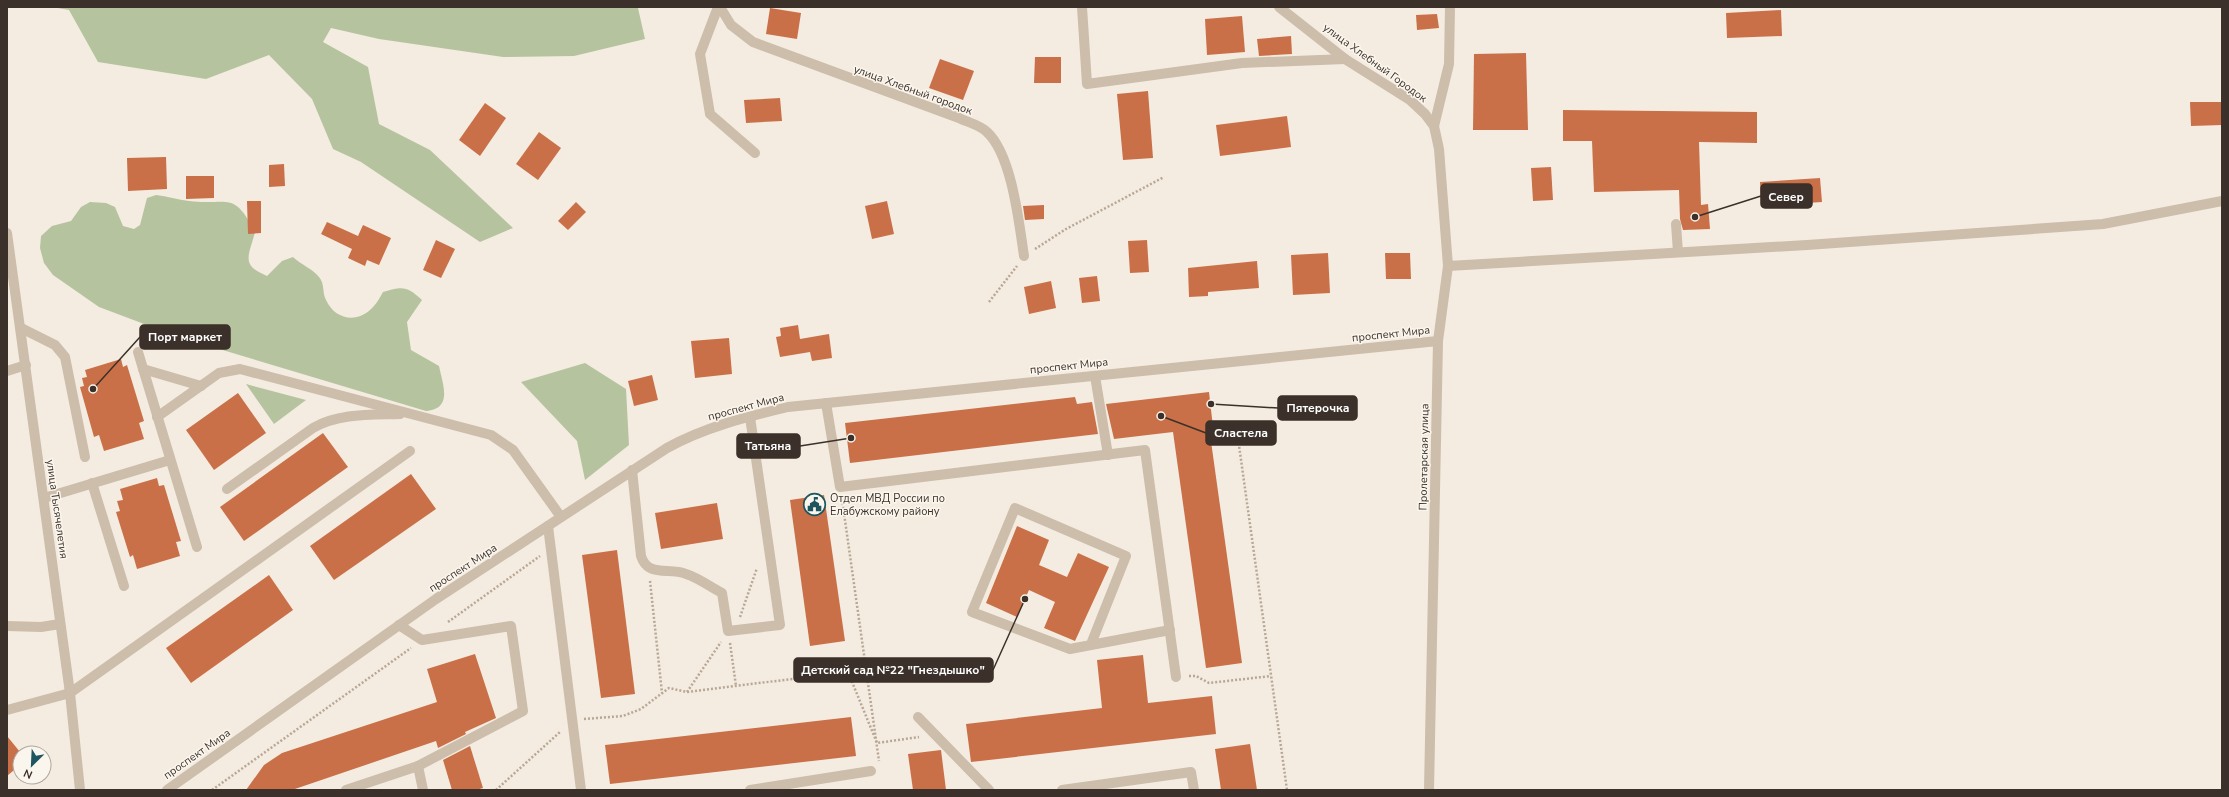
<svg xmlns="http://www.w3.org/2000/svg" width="2229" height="797" viewBox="0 0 2229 797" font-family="'Nunito Sans',sans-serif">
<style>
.green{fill:#b5c49f}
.building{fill:#ca7048}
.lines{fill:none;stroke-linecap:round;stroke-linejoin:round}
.path{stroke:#b9a795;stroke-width:2.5;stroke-dasharray:2 2;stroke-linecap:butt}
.service{stroke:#cdbdab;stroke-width:10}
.minor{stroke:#cdbdab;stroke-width:10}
.tertiary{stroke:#cdbdab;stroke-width:10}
.labels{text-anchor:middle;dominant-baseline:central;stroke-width:3;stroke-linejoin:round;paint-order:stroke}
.street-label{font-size:11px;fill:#3b312a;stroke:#fbf6ed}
.poi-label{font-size:11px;fill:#3b312a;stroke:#fbf6ed;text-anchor:start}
.leader{fill:none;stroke:#3b312a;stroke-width:1.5}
.callout-dot{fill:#3b312a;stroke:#fbf6ed;stroke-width:1.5}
.callout{fill:#3b312a;stroke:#3b312a;stroke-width:1.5}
.callout-label{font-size:12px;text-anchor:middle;font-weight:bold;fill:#fff}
</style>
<rect width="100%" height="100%" fill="#f4ece0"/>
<!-- green -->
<g class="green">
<polygon points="52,7 630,7 638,8 645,39 574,56 503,57 379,39 331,28 323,42 368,67 379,124 430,150 513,228 480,242 361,162 333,149 312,99 269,55 206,79 98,62 69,10"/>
<path d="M 156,195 C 167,196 178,200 189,201 C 228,206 233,189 255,232 C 249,256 240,265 267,276 L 282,261 L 293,257 C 300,264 313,269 319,277 C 325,284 322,293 326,300 C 335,320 358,324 373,307 C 377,303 380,297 383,292 C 403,286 407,286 422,300 L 407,322 L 411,350 L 439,366 C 443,385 453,409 426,411 L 176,336 L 99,307 L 53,275 L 44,263 L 40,248 L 41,236 L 52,226 L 71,221 L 81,207 L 90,202 L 106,203 L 115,207 L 123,226 L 134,229 L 140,225 L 147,198 Z"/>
<polygon points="585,363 626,389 629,445 585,480 577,441 521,382"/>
<polygon points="246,384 306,400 274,424"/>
</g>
<!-- building -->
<g class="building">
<polygon points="770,8 801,13 797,39 766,34"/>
<polygon points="1781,10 1782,36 1727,38 1726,13"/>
<polygon points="1437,14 1439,28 1417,30 1416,15"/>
<polygon points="1242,16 1245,52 1207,55 1205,19"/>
<polygon points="1291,36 1292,54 1259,56 1257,39"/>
<polygon points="1526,53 1528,130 1473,130 1474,54"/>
<polygon points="1035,57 1061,57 1061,83 1034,83"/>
<polygon points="940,59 974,71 963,100 929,88"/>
<polygon points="1148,91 1153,158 1123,160 1117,94"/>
<polygon points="780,98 782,121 746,123 744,100"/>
<polygon points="2190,102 2222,102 2222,125 2191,126"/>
<polygon points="485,103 506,118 480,156 459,140"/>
<polygon points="1563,110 1757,112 1757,143 1699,142 1701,205 1708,204 1710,229 1683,230 1680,219 1679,190 1594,192 1592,141 1563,141"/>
<polygon points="1287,116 1291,147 1220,156 1216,125"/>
<polygon points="539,132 561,148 538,180 516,164"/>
<polygon points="166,157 167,189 128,191 127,158"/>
<polygon points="284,164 285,186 269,187 269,165"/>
<polygon points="1551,167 1553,200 1533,201 1531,168"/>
<polygon points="186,176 214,176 214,198 186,199"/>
<polygon points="1820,178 1822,202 1761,206 1760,182"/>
<polygon points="247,201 261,201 261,233 248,234"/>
<polygon points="887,201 894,234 872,239 865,206"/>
<polygon points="576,202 586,212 568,230 558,221"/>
<polygon points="1044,205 1044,219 1025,220 1023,206"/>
<polygon points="327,222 358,236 363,225 391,238 379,265 367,260 365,266 348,258 352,249 321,234"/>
<polygon points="436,240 455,249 441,278 423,270"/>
<polygon points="1147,240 1149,272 1130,273 1128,241"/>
<polygon points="1328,253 1330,293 1293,295 1291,255"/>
<polygon points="1385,253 1410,253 1411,279 1386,279"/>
<polygon points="1257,261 1259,288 1208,292 1208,296 1189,297 1188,268"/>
<polygon points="1097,276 1100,301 1082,303 1079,278"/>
<polygon points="1051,281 1056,308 1029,314 1024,287"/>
<polygon points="798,325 800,339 829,334 832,358 812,361 810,352 780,357 776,337 781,336 780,328"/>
<polygon points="729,338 732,374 695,378 691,341"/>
<polygon points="121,359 123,367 127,365 144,421 139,423 144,439 104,451 99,435 94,437 80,387 84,386 82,378 87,377 85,370"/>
<polygon points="652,375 658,400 634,406 628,381"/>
<polygon points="1209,392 1213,427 1209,427 1242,663 1206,668 1173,432 1114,439 1106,404"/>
<polygon points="238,393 266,433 214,470 186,430"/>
<polygon points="1075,397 1077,404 1092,402 1098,434 850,463 845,423"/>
<polygon points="323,433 348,467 244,541 220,507"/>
<polygon points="411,474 436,509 334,580 310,546"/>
<polygon points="157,478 159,486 164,485 181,541 176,542 180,556 137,569 133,555 130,557 116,512 120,511 117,501 123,500 120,489"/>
<polygon points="824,495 845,641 810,646 790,500"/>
<polygon points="717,503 723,539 661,549 655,513"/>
<polygon points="1017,526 1049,540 1039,565 1067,577 1078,553 1109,567 1075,641 1044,628 1055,602 1029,590 1017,617 986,603"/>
<polygon points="617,550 635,694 601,698 582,555"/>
<polygon points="269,575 293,610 191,683 166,648"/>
<polygon points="475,654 496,718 465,732 466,734 438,748 436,741 292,790 246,790 264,765 282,753 437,702 427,669"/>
<polygon points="1143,655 1148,703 1212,696 1216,734 971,762 966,724 1102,708 1097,660"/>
<polygon points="851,717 856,756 610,784 605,745"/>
<polygon points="7,736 20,752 20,765 7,776"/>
<polygon points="1250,744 1257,790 1221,790 1215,749"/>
<polygon points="470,746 483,788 476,790 452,790 443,760"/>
<polygon points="941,750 946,790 913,790 908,754"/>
</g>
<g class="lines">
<!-- path -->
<g class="path">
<polyline points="1035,249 1066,229 1164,177"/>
<polyline points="989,302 1017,266"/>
<polyline points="1237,431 1287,790"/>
<polyline points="842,499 879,761"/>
<polyline points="650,581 662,693"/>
<polyline points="740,617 757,568"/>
<polyline points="448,622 540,556"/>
<polyline points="730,643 736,686"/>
<polyline points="1189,676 1196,676 1209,683 1271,676"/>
<polyline points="687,692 721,642"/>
<polyline points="584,719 623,716 641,709 669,688 687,692 848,672 877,743 919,737"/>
<polyline points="212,790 411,648"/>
<polyline points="496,790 560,732"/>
</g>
<!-- service -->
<g class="service">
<polyline points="718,7 700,54 710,114 755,153"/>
<polyline points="1434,126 1449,64 1450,7"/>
<polyline points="1676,224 1678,252"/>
<polyline points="21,328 55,345 65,357 85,457"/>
<polyline points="138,352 197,547"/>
<polyline points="143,369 201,386"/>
<polyline points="7,371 26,365"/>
<polyline points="1095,376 1108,455"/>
<polyline points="826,403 840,487 1145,450 1176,677"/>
<polyline points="157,417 219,373 240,369 491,435 513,450 561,517"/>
<path d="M 632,470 L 641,556 C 648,578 669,567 686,574 C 699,578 710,587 722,593 L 728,631 L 780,625 L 750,417"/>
<polyline points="92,483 124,586"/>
<path d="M 227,489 L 313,428 C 339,413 371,415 400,414"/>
<polyline points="44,498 170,460"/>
<polyline points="548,526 581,790"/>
<polyline points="399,625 422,640 511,626 523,711 418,766"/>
<polyline points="7,626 41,627 60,624"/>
<polyline points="1091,644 1126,556 1015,508 972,612 1070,649 1170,630"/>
<polyline points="70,693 410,451"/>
<polyline points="918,717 989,790"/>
<polyline points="346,790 418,766 423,790"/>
<polyline points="750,790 871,771"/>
<polyline points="1062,790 1191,772 1194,790"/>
</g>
<!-- minor -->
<g class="minor">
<path d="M 720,7 L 731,25 L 753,42 L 959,118 C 967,122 980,125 987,132 C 1012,155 1019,223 1024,256"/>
<polyline points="1082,7 1087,84 1242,63 1345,59"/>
<polyline points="1448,266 1807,245 2103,224 2222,201"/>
<polyline points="7,710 70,693"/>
</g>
<!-- tertiary -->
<g class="tertiary">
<polyline points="1279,7 1345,59 1410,100 1425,114 1434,126 1439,149 1448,266 1438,341 1429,790"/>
<polyline points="7,233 70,693 80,790"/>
<path d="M 167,790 L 436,599 L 667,448 C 705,427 746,417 788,407 L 1438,341"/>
</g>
</g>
<!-- icons -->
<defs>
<symbol id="civic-ring" viewBox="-11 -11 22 22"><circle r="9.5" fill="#fbf6ed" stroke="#1d565f" stroke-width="1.5"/><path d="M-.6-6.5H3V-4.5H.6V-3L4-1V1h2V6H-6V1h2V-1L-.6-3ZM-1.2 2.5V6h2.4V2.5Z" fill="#1d565f"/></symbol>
</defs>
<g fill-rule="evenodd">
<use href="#civic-ring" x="802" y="492" width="25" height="25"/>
</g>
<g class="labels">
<!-- street labels -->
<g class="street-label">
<text transform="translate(1375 63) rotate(36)">улица Хлебный Городок</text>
<text transform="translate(913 90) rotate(20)">улица Хлебный городок</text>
<text transform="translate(1391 334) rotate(-6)">проспект Мира</text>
<text transform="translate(1069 366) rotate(-6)">проспект Мира</text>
<text transform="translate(746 407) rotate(-15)">проспект Мира</text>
<text transform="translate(1424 457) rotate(-89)">Пролетарская улица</text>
<text transform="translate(57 509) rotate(82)">улица Тысячелетия</text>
<text transform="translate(463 568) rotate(-33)">проспект Мира</text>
<text transform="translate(197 754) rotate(-35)">проспект Мира</text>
</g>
<!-- poi labels -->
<g class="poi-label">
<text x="830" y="498">Отдел МВД России по<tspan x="830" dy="13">Елабужскому району</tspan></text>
</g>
</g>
<!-- callouts -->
<path class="leader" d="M1695 217L1761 196M93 389L140 337M1211 404L1278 408M1161 416L1206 433M851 438L800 446M1025 599L993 670"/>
<g class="callout-dot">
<circle cx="1695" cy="217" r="4"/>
<circle cx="93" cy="389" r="4"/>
<circle cx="1211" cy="404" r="4"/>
<circle cx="1161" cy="416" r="4"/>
<circle cx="851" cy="438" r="4"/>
<circle cx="1025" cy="599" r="4"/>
</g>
<g class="callout">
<rect x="1761" y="184" width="51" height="24" rx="4"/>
<rect x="140" y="325" width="90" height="24" rx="4"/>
<rect x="1278" y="396" width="79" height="24" rx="4"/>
<rect x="1206" y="421" width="70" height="24" rx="4"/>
<rect x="737" y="434" width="63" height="24" rx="4"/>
<rect x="794" y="658" width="199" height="24" rx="4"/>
</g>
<g class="callout-label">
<text x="1786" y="201">Север</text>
<text x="185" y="341">Порт маркет</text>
<text x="1318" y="412">Пятерочка</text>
<text x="1241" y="437">Сластела</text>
<text x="768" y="450">Татьяна</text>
<text x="893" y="674">Детский сад №22 "Гнездышко"</text>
</g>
<!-- border -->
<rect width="2229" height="797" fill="none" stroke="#3b312a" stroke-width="16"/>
<!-- north arrow -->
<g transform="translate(32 765) rotate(204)"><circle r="19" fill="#fbf6ed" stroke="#aea79f"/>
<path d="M0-3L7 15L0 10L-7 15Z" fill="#1d565f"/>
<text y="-6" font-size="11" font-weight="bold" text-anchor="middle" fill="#3b312a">N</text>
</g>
</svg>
